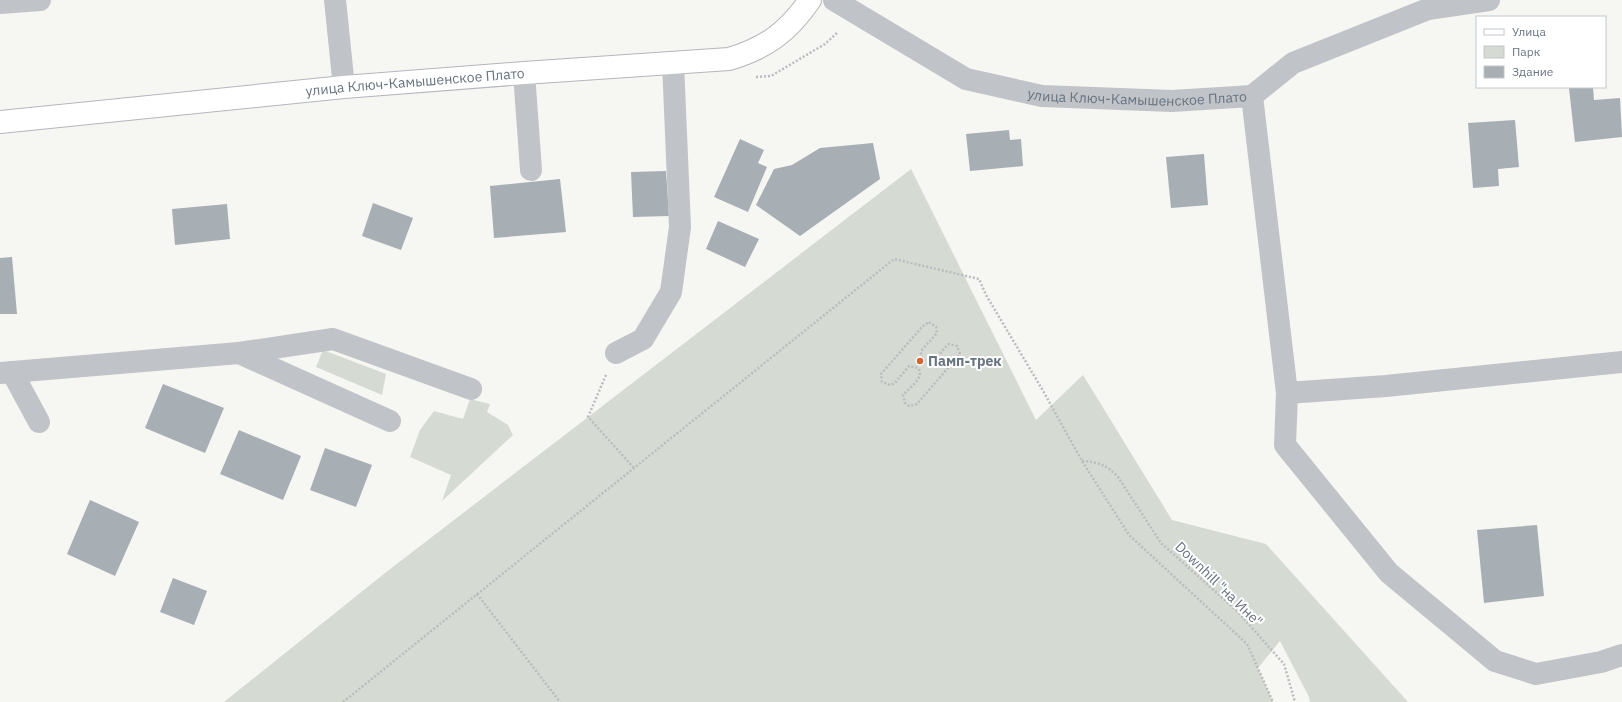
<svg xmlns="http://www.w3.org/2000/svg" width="1622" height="702" viewBox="0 0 1622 702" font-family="'IBM Plex Sans',sans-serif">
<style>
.green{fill:#d5dbd3}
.building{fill:#a7aeb4}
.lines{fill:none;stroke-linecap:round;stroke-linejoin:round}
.major-casing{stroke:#b3b7bb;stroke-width:24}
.path{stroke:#babcbf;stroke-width:2.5;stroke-dasharray:2 2;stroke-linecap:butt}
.minor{stroke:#c0c3c7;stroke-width:22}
.major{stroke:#fff;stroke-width:22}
.poi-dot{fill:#d66433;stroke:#fff;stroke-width:1.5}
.labels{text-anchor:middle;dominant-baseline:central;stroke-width:4;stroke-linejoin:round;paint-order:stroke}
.street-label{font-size:14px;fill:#677482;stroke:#fff}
.poi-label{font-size:14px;font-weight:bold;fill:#677482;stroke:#fff;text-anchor:start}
</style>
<rect width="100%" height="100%" fill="#f6f6f3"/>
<!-- green -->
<g class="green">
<polygon points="911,169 1036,420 1083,375 1172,520 1266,544 1408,702 1310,702 1309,697 1280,641 1258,668 1273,702 224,702 385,573"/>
<polygon points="323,350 386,374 382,395 316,367"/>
<polygon points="470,399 490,404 487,412 508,425 513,435 442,501 451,475 410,457 420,430 434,411 463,419"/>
</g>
<!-- building -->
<g class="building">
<polygon points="1593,87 1594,100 1620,98 1622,137 1575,142 1569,88"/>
<polygon points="1515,120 1519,167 1498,169 1499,186 1473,188 1468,123"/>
<polygon points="1009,130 1010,140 1021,139 1023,166 970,171 966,134"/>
<polygon points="740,139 764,150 758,163 767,167 748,212 714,197"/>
<polygon points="873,143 880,179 800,236 756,205 774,169 792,165 820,148"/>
<polygon points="1204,154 1208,205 1171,208 1166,157"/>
<polygon points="666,171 669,216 633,217 631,172"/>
<polygon points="560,179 566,232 494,238 490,186"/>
<polygon points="373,203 413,218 401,250 362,236"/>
<polygon points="227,204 230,239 175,245 172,209"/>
<polygon points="718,221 759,239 745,267 706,249"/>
<polygon points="12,257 17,314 0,314 0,258"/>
<polygon points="163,384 224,408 205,453 145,428"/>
<polygon points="239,430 301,456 283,500 220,474"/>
<polygon points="325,448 372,465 356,507 310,490"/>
<polygon points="90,500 139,522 115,576 67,554"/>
<polygon points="1537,525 1544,596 1484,603 1477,530"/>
<polygon points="173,578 207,591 194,625 160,612"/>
</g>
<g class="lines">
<defs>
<g id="major">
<path id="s2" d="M 0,122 L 344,87 L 524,73 L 729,59 C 766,48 788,32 810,0"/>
</g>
</defs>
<!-- major casing -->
<use href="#major" class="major-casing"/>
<!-- path -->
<g class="path">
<polyline points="756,77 771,76 825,44 838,32"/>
<path d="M 929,322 L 936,327 L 937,333 L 921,351 C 921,355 921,357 924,360 C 934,368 942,348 949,344 L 957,346 L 960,354 L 917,404 L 909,406 L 905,403 L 903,395 C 910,387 925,378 918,368 L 909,366 L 895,383 L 890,385 L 882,382 L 881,374 L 922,327 Z"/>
<polyline points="606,375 588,417 634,468"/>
<path d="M 1082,461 C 1098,462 1107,465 1118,477 L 1161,543 L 1237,611 L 1284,664 L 1295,702"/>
<polyline points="477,594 560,702"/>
<polyline points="343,702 894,259 979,279 986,295 1042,389 1082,461 1129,535 1247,644 1273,702"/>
</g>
<!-- minor -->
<g class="minor">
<polyline points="335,0 344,87"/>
<path id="s1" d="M 834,0 L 966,79 L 1042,96 L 1172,101 L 1252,96 L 1293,63 L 1428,9 L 1489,0"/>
<polyline points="0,3 40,0"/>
<polyline points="524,73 531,170"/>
<polyline points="1252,96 1287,393 1386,386 1622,362"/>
<polyline points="239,353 390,421"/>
<polyline points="616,353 643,339 671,292 680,227 673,63"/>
<polyline points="12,372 39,422"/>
<polyline points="0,373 239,353 333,339 471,389"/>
<polyline points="1287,393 1285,445 1389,573 1495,661 1536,674 1601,662 1622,655"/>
</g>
<!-- major -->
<use href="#major" class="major"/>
</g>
<!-- markers -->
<circle class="poi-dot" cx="920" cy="361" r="4"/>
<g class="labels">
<!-- street labels -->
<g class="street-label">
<text stroke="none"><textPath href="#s2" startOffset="417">улица Ключ-Камышенское Плато</textPath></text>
<text stroke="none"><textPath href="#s1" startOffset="327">улица Ключ-Камышенское Плато</textPath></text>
<text transform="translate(1219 584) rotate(44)">Downhill "на Ине"</text>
</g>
<!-- poi labels -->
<g class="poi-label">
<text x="928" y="361">Памп-трек</text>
</g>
</g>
<!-- legend -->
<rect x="1476" y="16" width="130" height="72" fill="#ffffff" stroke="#c2c7cd"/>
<rect x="1484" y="29" width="20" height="6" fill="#ffffff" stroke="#c2c7cd"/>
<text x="1512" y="36" font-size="12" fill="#677482">Улица</text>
<rect x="1484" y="46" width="20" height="12" fill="#d5dbd3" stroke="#c2c7cd"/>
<text x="1512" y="56" font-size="12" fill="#677482">Парк</text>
<rect x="1484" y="66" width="20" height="12" fill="#a7aeb4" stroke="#c2c7cd"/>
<text x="1512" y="76" font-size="12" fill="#677482">Здание</text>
</svg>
